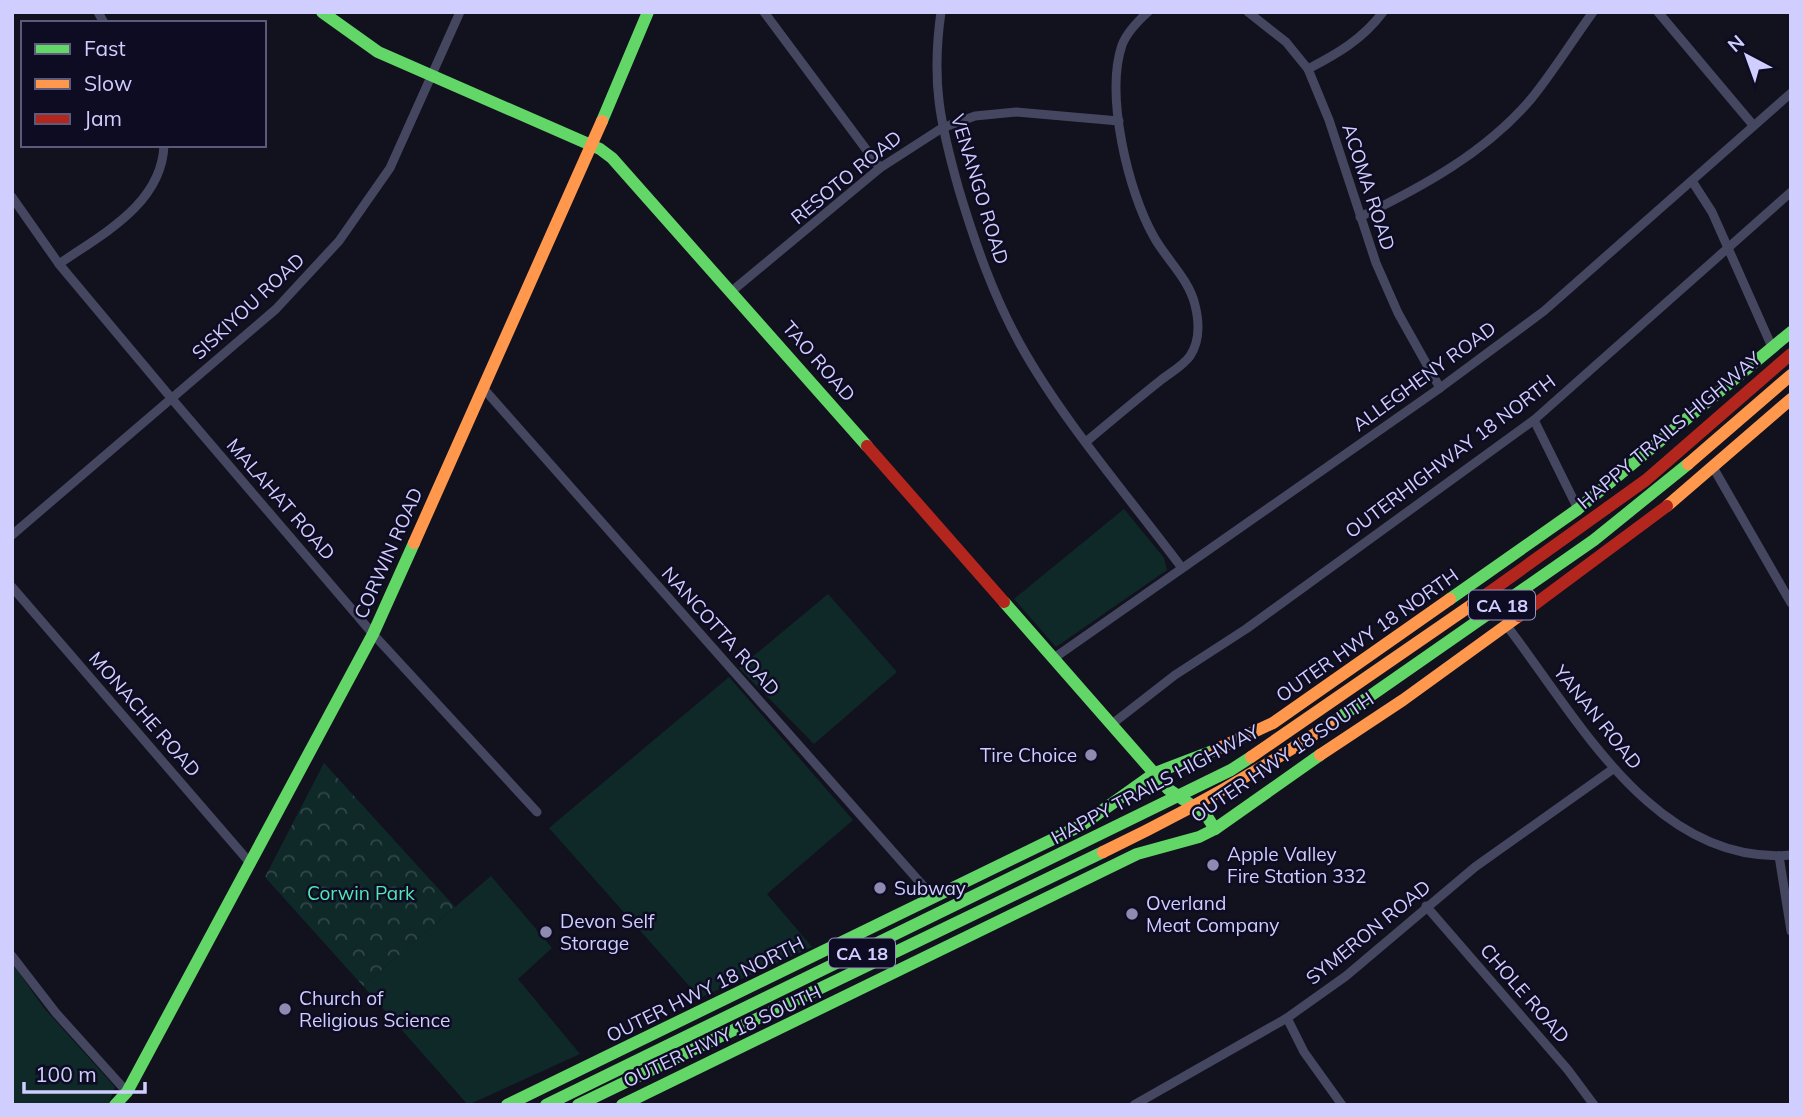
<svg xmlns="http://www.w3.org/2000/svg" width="1803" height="1117" viewBox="0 0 1803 1117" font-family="Mulish,sans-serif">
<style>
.green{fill:#0f2928}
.park{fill:url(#park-crowns)}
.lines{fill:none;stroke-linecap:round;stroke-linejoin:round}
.street{stroke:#45465f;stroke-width:9}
.fast{stroke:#63d668;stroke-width:12}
.slow{stroke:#ff974d;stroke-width:12}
.jam{stroke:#b3261e;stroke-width:12}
.poi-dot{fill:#8d8cb0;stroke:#0e0c23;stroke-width:2.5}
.labels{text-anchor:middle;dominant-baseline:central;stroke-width:5;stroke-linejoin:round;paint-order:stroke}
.shield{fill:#0e0c23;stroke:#9594bd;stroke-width:2}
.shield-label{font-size:18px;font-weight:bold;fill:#cfceff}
.street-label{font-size:19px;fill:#cfceff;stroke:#0e0c23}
.poi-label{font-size:19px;fill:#cfceff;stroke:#0e0c23;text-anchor:start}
.park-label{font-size:19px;fill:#52e7b5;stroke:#0e0c23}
</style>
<defs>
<pattern id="park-crowns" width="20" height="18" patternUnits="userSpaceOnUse" patternTransform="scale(1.75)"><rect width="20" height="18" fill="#0f2928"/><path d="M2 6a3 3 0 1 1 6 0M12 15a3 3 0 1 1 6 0" fill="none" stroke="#314748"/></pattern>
</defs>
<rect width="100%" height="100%" fill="#12111e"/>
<!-- green -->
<g class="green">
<polygon points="1124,509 1164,558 1167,570 1056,647 1014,599"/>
<polygon points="828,594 897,672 814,744 739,668"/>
<polygon points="729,677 853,820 767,894 812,947 700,998 549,828"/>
<polygon points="491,876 552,948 518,979 580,1054 468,1105 363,986"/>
<polygon points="12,963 44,1008 115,1087 108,1105 12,1105"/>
</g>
<!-- park -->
<polygon class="park" points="324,763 455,907 363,986 265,877"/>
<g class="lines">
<!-- street -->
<g class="street">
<polyline points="98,12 104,23"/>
<polyline points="764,12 880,168"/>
<path d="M 941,12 C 931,82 940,123 959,190 C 975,243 993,295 1020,344 C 1062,420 1129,497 1182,568"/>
<polyline points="1248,12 1286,42 1308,69 1329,120 1376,263 1398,313 1440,388"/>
<polyline points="1658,12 1753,125"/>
<path d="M 1308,69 C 1337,54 1363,39 1383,12"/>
<polyline points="1692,181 1712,212 1772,347"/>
<polyline points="12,197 59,264 172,399 373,634 537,812"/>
<path d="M 1360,217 C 1422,187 1485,153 1531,99 C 1553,72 1572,41 1593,12"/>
<path d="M 59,264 C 102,234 162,204 164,145"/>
<polyline points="732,291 880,168 942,128 975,116 1016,112 1119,121"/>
<polyline points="483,388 933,897"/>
<polyline points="1534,420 1578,509"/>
<path d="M 1087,441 C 1112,420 1136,400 1161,380 C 1170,373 1184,365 1190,356 C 1200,341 1199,321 1195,305 C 1189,279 1166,259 1154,237 C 1128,192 1105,95 1122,45 C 1127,32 1138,21 1148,12"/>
<polyline points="1714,469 1791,603"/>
<polyline points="12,535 276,309 339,241 390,168 460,12"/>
<polyline points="12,587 251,864"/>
<path d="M 1507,626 C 1577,717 1655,867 1791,855"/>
<polyline points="1054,658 1440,388 1544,311 1791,93"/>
<polyline points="1112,724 1175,675 1246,629 1534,420 1791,192"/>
<polyline points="1779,856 1791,931"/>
<polyline points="1426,906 1568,1070 1594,1105"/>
<polyline points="12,956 56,1013 127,1092"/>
<polyline points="1287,1018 1304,1052 1342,1105"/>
<polyline points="1134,1105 1287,1018 1346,976 1475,867 1613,769"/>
</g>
<!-- fast -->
<g class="fast">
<polyline points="322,12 378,52 600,149 612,158 867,446"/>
<polyline points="602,121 648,12"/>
<polyline points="1450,599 1578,509 1791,332"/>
<polyline points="1004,602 1168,789 1206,815 1215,829"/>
<polyline points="1330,724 1594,540 1688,464"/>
<polyline points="115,1105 127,1092 373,634 414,543"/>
<polyline points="507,1105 1082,825 1155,773 1215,750"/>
<polyline points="546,1105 1231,770 1251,757"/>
<polyline points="578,1105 1103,852"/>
<polyline points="622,1105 1137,854 1199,837 1215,829 1320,755"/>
</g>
<!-- slow -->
<g class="slow">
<polyline points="1688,464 1791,375"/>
<polyline points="1667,506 1791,399"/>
<polyline points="414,543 602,121"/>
<polyline points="1215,750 1273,723 1450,599"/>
<polyline points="1320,755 1403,700 1519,616"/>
<polyline points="1251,757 1473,604"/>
<path d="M 1103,852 C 1182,814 1257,773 1330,724"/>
</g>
<!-- jam -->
<g class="jam">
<polyline points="867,446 1004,602"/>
<polyline points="1473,604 1646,480 1791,354"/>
<polyline points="1519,616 1667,506"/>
</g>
</g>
<!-- markers -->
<g class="poi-dot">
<circle cx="1091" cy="755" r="7"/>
<circle cx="1213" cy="865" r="7"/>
<circle cx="880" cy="888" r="7"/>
<circle cx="1132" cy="914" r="7"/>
<circle cx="546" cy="932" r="7"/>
<circle cx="285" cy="1009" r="7"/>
</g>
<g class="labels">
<!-- shield labels -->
<g class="shield">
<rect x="1469" y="590.5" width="66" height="29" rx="5"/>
<rect x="829" y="938.5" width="66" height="29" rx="5"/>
</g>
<g class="shield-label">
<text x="1502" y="605">CA 18</text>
<text x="862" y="953">CA 18</text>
</g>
<!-- street labels -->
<g class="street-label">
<text transform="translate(846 177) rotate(-39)">RESOTO ROAD</text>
<text transform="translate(1369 187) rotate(72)">ACOMA ROAD</text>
<text transform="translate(980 189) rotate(73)">VENANGO ROAD</text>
<text transform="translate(248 306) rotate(-43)">SISKIYOU ROAD</text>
<text transform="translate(819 361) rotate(49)">TAO ROAD</text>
<text transform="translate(1424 376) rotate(-36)">ALLEGHENY ROAD</text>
<text transform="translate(1669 430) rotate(-40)">HAPPY TRAILS HIGHWAY</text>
<text transform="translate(1450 456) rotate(-37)">OUTERHIGHWAY 18 NORTH</text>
<text transform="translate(281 499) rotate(49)">MALAHAT ROAD</text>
<text transform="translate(388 553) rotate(-66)">CORWIN ROAD</text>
<text transform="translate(721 631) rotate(48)">NANCOTTA ROAD</text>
<text transform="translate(1367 635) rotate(-35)">OUTER HWY 18 NORTH</text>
<text transform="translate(145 714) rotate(49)">MONACHE ROAD</text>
<text transform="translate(1598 717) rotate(51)">YANAN ROAD</text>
<text transform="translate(1282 757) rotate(-34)">OUTER HWY 18 SOUTH</text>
<text transform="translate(1155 784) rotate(-28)">HAPPY TRAILS HIGHWAY</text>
<text transform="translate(1368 932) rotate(-39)">SYMERON ROAD</text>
<text transform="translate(705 989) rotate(-26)">OUTER HWY 18 NORTH</text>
<text transform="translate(1525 993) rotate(49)">CHOLE ROAD</text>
<text transform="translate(722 1036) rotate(-25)">OUTER HWY 18 SOUTH</text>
</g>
<!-- poi labels -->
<g class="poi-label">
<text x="1077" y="755" text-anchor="end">Tire Choice</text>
<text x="1227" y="854">Apple Valley<tspan x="1227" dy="22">Fire Station 332</tspan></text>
<text x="894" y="888">Subway</text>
<text x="1146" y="903">Overland<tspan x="1146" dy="22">Meat Company</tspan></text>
<text x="560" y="921">Devon Self<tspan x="560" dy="22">Storage</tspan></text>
<text x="299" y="998">Church of<tspan x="299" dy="22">Religious Science</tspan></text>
</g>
<!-- park labels -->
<g class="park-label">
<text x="361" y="893">Corwin Park</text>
</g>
</g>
<!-- border -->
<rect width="1803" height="1117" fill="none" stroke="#cfceff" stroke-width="28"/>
<!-- legend -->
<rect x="21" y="21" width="245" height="126" fill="#0e0c23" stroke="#5b5a7b" stroke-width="2"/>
<rect x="35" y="44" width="35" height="10" fill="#63d668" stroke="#5b5a7b" stroke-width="2"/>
<text x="84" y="56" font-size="21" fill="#cfceff">Fast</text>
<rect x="35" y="79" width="35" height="10" fill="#ff974d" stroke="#5b5a7b" stroke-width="2"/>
<text x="84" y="91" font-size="21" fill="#cfceff">Slow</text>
<rect x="35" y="114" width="35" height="10" fill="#b3261e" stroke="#5b5a7b" stroke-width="2"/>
<text x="84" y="126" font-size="21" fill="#cfceff">Jam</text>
<!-- north arrow -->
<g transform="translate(1747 56) rotate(319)" stroke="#0e0c23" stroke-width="5" paint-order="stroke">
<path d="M0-5L12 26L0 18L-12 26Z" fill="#cfceff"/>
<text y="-10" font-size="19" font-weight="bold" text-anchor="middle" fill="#cfceff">N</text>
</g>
<!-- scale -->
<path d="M24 1082v10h121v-10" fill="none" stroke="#cfceff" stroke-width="3.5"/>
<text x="35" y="1082" font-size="21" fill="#cfceff" stroke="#0e0c23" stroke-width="5" paint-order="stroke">100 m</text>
</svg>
